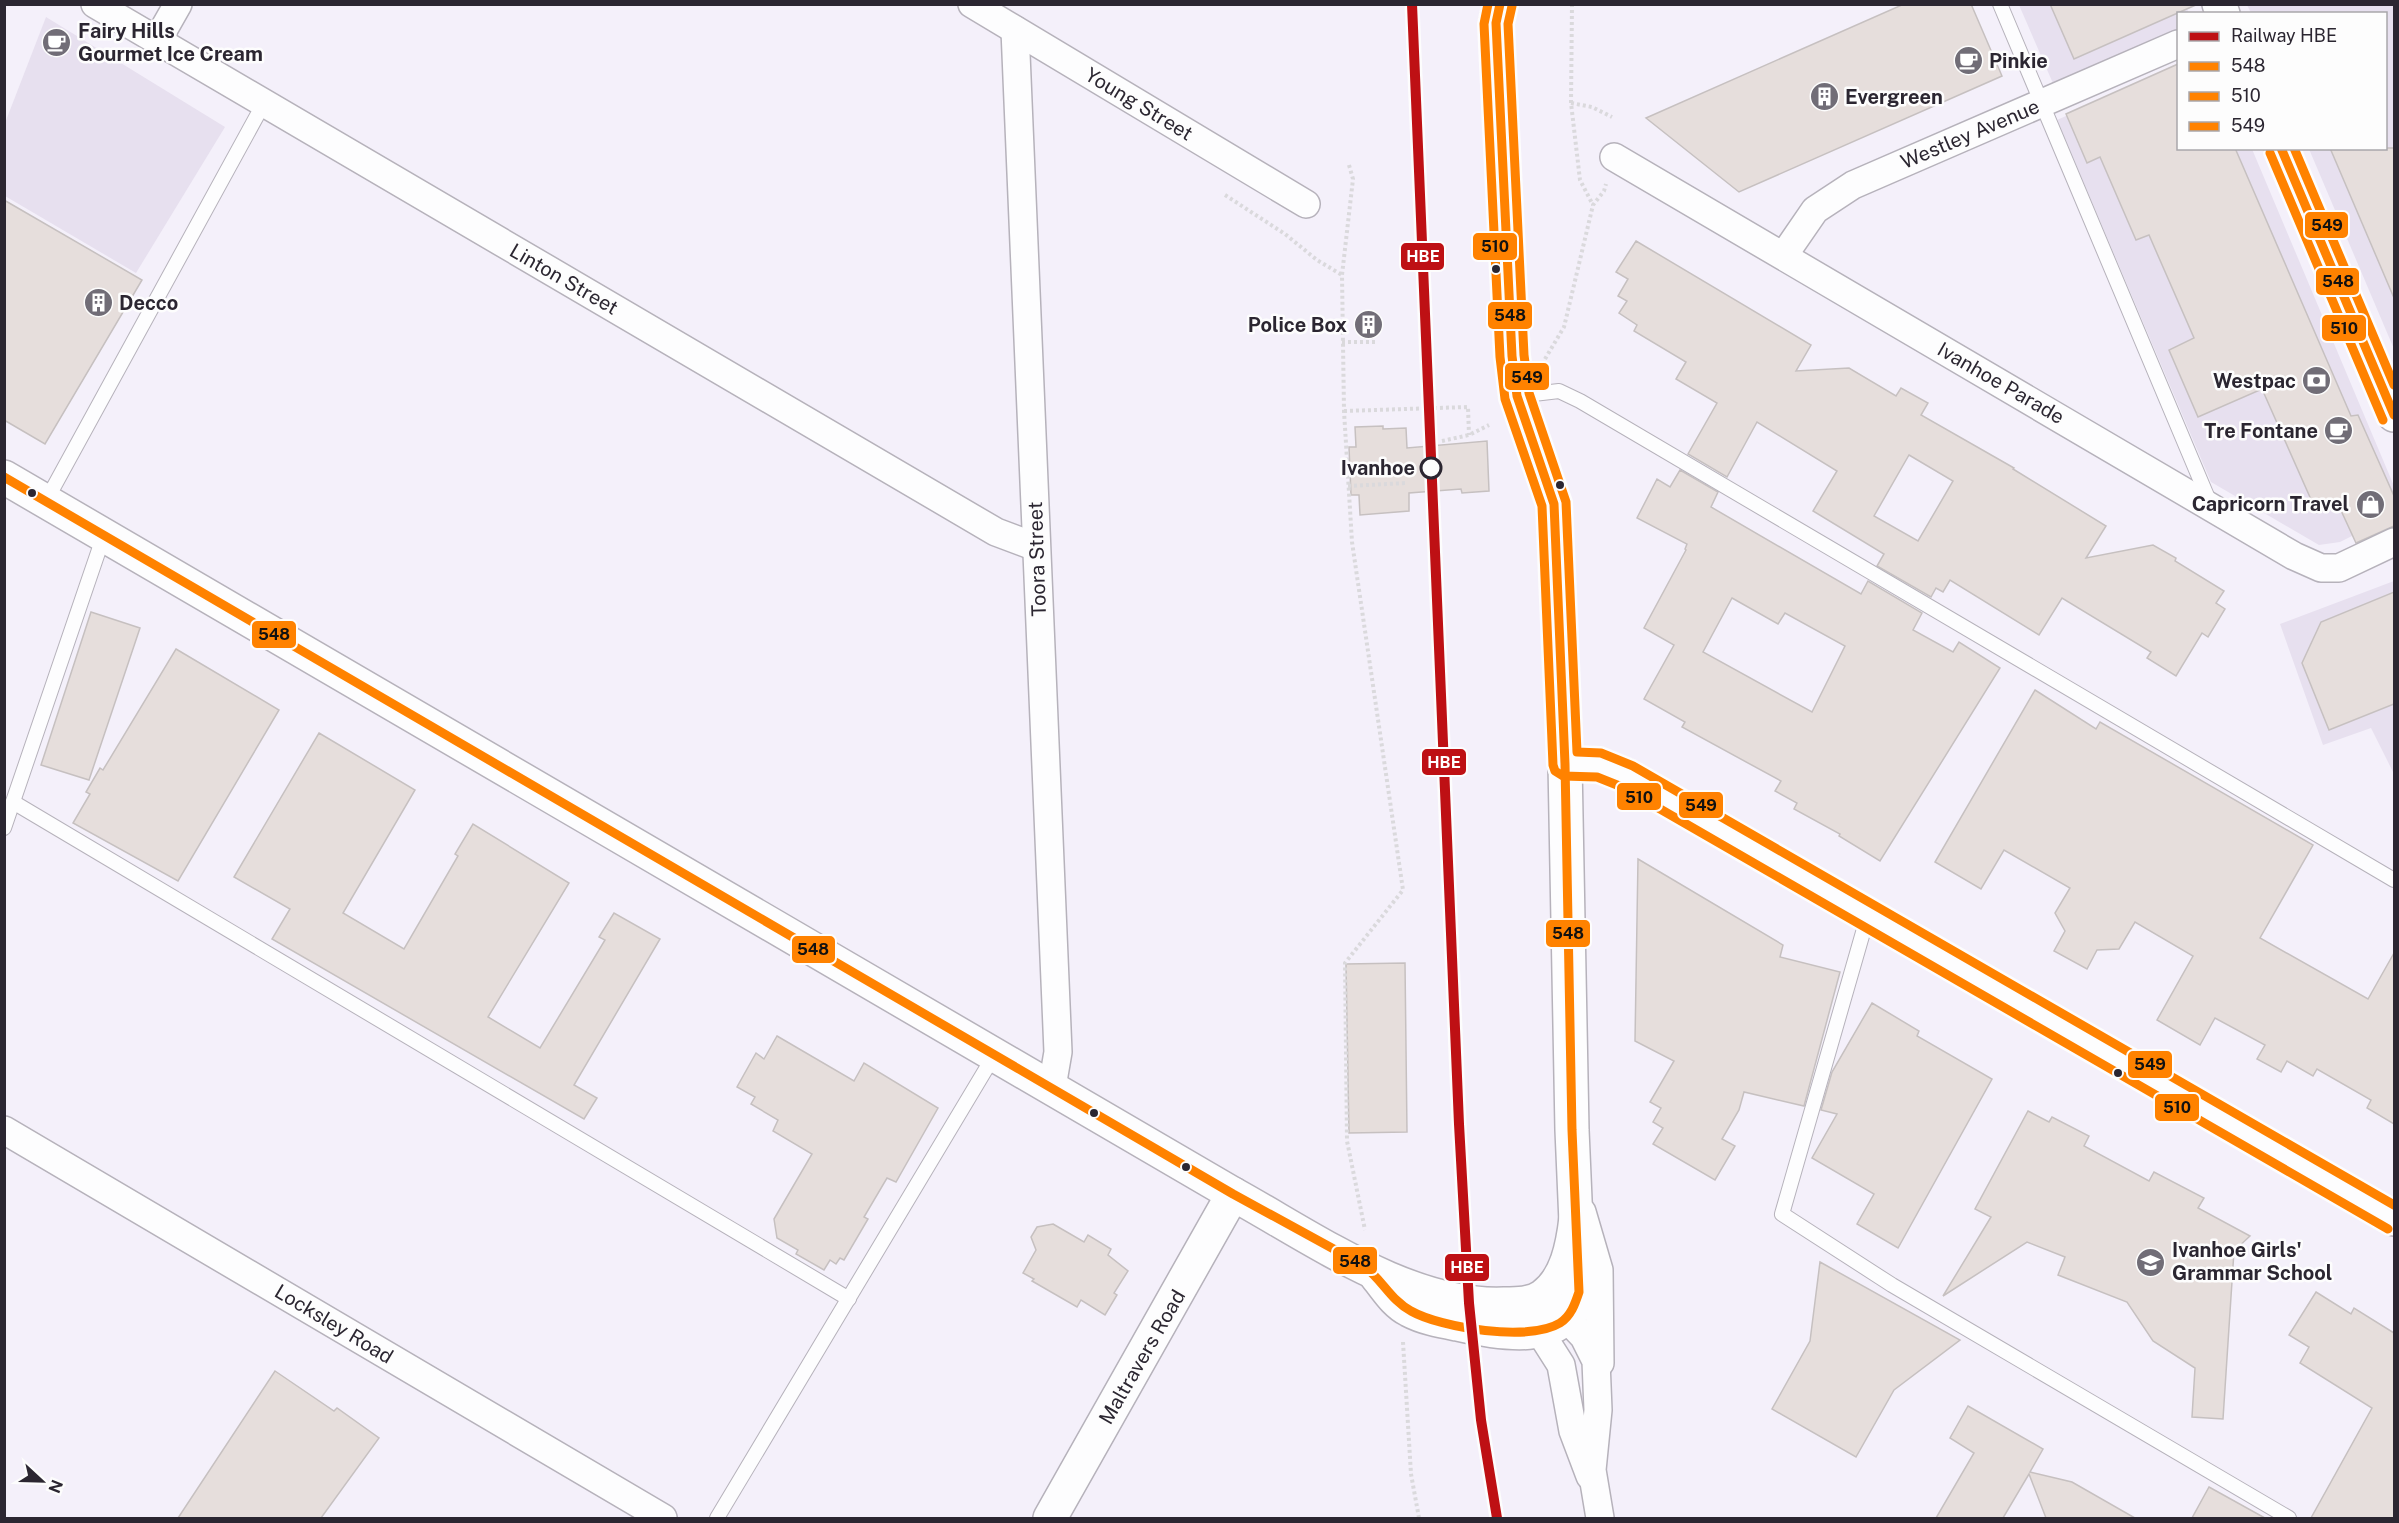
<svg xmlns="http://www.w3.org/2000/svg" width="2399" height="1523" viewBox="0 0 2399 1523" font-family="'Public Sans',sans-serif">
<style>
.commercial{fill:#e7e0ef}
.building{fill:#e6dedc;stroke:#c6c0c0;stroke-width:1.5;fill-rule:evenodd}
.lines{fill:none;stroke-linecap:round;stroke-linejoin:round}
.service-casing{stroke:#b6b2bb;stroke-width:16}
.minor-casing{stroke:#b6b2bb;stroke-width:30}
.tertiary-casing{stroke:#b6b2bb;stroke-width:36}
.secondary-casing{stroke:#b6b2bb;stroke-width:36}
.path{stroke:#dad9dc;stroke-width:4;stroke-dasharray:3 3;stroke-linecap:butt}
.service{stroke:#fdfdfe;stroke-width:14}
.minor{stroke:#fdfdfe;stroke-width:27}
.tertiary{stroke:#fdfdfe;stroke-width:33}
.secondary{stroke:#fdfdfe;stroke-width:33}
.bus-1-casing{stroke:#fdfdfd;stroke-width:14}
.bus-2-casing{stroke:#fdfdfd;stroke-width:14}
.bus-3-casing{stroke:#fdfdfd;stroke-width:14}
.bus-1{stroke:#ff8200;stroke-width:9}
.bus-2{stroke:#ff8200;stroke-width:9}
.bus-3{stroke:#ff8200;stroke-width:9}
.rail-1-casing{stroke:#fdfdfd;stroke-width:15}
.rail-1{stroke:#be1014;stroke-width:10}
.bus-dot{fill:#2b2631;stroke:#fdfdfd;stroke-width:2}
.stop-dot{fill:#fdfdfd;stroke:#2b2631;stroke-width:3}
.labels{text-anchor:middle;dominant-baseline:central;stroke-width:5;stroke-linejoin:round;paint-order:stroke}
.poi-label{font-size:20px;font-weight:bold;fill:#2b2631;stroke:#fdfdfd;text-anchor:start}
.street-label{font-size:20px;fill:#2b2631;stroke:#fdfdfd}
.stop-label{font-size:20px;font-weight:bold;fill:#2b2631;stroke:#fdfdfd;text-anchor:end}
.line-badge{stroke:#fdfdfd;stroke-width:2}
.badge-label{font-size:16px;text-anchor:middle;font-weight:bold;fill:#fff}
.pale-badge-label{font-size:16px;text-anchor:middle;font-weight:bold;fill:#111}
</style>
<rect width="100%" height="100%" fill="#f4f0fa"/>
<!-- commercial -->
<g class="commercial">
<polygon points="2392,4 2394,9 2394,349 2309,149 2386,148 2386,14 2251,13 2247,5"/>
<polygon points="2019,5 2185,5 2189,13 2178,14 2178,36 2055,88"/>
<polygon points="46,17 225,127 136,273 5,196 5,123"/>
<polygon points="2178,66 2178,148 2252,149 2394,486 2394,515 2340,542 2319,545 2211,482 2057,120"/>
<polygon points="2394,581 2394,774 2371,728 2323,745 2280,624"/>
</g>
<!-- building -->
<g class="building">
<polygon points="1904,4 1971,4 2002,76 1739,192 1646,118"/>
<polygon points="2050,4 2198,4 2074,59"/>
<polygon points="2178,64 2178,148 2235,148 2351,416 2358,415 2394,496 2394,526 2356,543 2338,504 2317,513 2262,389 2198,417 2169,350 2194,338 2149,235 2136,240 2100,157 2087,163 2066,114"/>
<polygon points="2330,148 2394,148 2394,298"/>
<polygon points="4,200 142,280 45,444 4,420"/>
<path d="M 1636,241 L 1811,345 L 1796,371 L 1849,368 L 1896,396 L 1901,388 L 1928,403 L 1921,415 L 2014,468 L 2013,469 L 2106,526 L 2086,558 L 2153,545 L 2176,558 L 2175,561 L 2224,591 L 2216,603 L 2225,609 L 2208,637 L 2202,633 L 2176,676 L 2147,658 L 2151,652 L 2062,598 L 2039,635 L 1950,580 L 1943,592 L 1936,588 L 1931,597 L 1877,566 L 1884,554 L 1813,511 L 1837,471 L 1757,422 L 1727,477 L 1688,454 L 1717,403 L 1676,379 L 1686,362 L 1634,331 L 1637,325 L 1619,313 L 1627,301 L 1618,296 L 1628,279 L 1616,272 ZM 1909,455 L 1953,481 L 1918,541 L 1874,516 Z"/>
<polygon points="1383,426 1383,429 1406,428 1407,448 1487,441 1489,491 1462,493 1461,489 1409,493 1409,511 1360,515 1359,495 1351,495 1349,447 1356,447 1355,427"/>
<path d="M 1680,470 L 1718,492 L 1711,507 L 1861,594 L 1868,581 L 1922,613 L 1913,630 L 1953,652 L 1959,642 L 2000,668 L 1880,861 L 1839,836 L 1840,834 L 1794,809 L 1797,803 L 1775,791 L 1781,781 L 1682,727 L 1685,722 L 1644,699 L 1674,645 L 1644,628 L 1686,550 L 1685,549 L 1687,544 L 1637,518 L 1657,479 L 1670,487 ZM 1732,598 L 1778,624 L 1785,613 L 1845,646 L 1812,712 L 1703,652 Z"/>
<polygon points="2394,592 2394,704 2329,730 2302,663 2321,622"/>
<polygon points="91,612 140,628 89,780 41,765"/>
<polygon points="176,649 279,710 178,881 73,823 90,794 86,792 100,768 103,770"/>
<polygon points="2035,690 2096,729 2100,722 2313,845 2260,938 2368,999 2394,953 2394,1124 2367,1108 2371,1100 2317,1069 2313,1076 2287,1061 2281,1072 2257,1059 2265,1045 2215,1018 2200,1045 2157,1020 2193,956 2135,922 2119,949 2097,950 2087,969 2054,951 2065,931 2055,913 2070,888 2004,850 1981,889 1935,862"/>
<polygon points="319,733 415,790 343,913 404,949 458,856 455,854 473,824 569,883 488,1017 540,1048 605,940 599,937 614,913 660,939 574,1085 597,1098 584,1119 272,939 290,909 234,877"/>
<polygon points="1638,859 1783,945 1780,957 1840,972 1804,1106 1744,1092 1739,1110 1722,1139 1735,1146 1715,1180 1653,1144 1663,1128 1653,1122 1661,1108 1650,1102 1674,1061 1635,1041"/>
<polygon points="1405,963 1407,1132 1349,1133 1346,964"/>
<polygon points="1872,1003 1919,1031 1917,1036 1992,1079 1898,1248 1857,1224 1874,1194 1812,1158 1837,1114 1821,1110 1832,1072"/>
<polygon points="777,1036 854,1081 864,1063 938,1108 896,1182 887,1178 864,1217 868,1219 844,1260 840,1258 836,1264 830,1260 824,1270 796,1254 798,1250 777,1238 774,1219 812,1154 773,1131 778,1120 751,1104 755,1097 737,1087 756,1053 764,1059"/>
<polygon points="2028,1111 2049,1122 2052,1117 2089,1136 2084,1146 2149,1181 2154,1172 2204,1198 2198,1208 2250,1236 2234,1251 2223,1419 2192,1417 2195,1368 2153,1341 2127,1302 2058,1275 2065,1257 2027,1242 1943,1296 1991,1217 1975,1209"/>
<polygon points="1053,1224 1084,1242 1088,1235 1111,1249 1108,1255 1128,1271 1114,1293 1117,1295 1105,1315 1081,1300 1077,1307 1032,1281 1034,1279 1023,1273 1036,1250 1031,1237 1037,1227"/>
<polygon points="1820,1262 1960,1340 1894,1390 1856,1457 1772,1409 1810,1341"/>
<polygon points="2316,1292 2351,1314 2354,1308 2394,1333 2394,1518 2311,1518 2372,1408 2300,1363 2309,1347 2289,1335"/>
<polygon points="275,1371 334,1411 337,1408 379,1438 321,1518 178,1518"/>
<polygon points="1968,1406 2043,1449 2030,1472 2072,1482 2135,1518 2046,1518 2029,1474 2003,1518 1936,1518 1974,1453 1950,1438"/>
<polygon points="2209,1487 2265,1518 2192,1518"/>
</g>
<g class="lines">
<defs>
<g id="service">
<polyline points="2000,4 2210,503"/>
<polyline points="1517,396 1559,391 1580,401 2394,880"/>
<polyline points="46,501 264,103"/>
<polyline points="13,802 849,1299"/>
<polyline points="4,828 104,535"/>
<polyline points="1868,915 1782,1214 1892,1285 2289,1518"/>
<polyline points="717,1518 995,1054"/>
</g>
<g id="minor">
<polyline points="95,4 996,532 1036,547"/>
<polyline points="972,4 1306,204"/>
<polyline points="1015,30 1058,1052 1052,1087"/>
<polyline points="157,41 178,4"/>
<polyline points="1614,157 2294,556 2321,568 2339,568 2394,542"/>
<polyline points="1784,255 1815,210 1853,185 2178,44"/>
<polyline points="4,1130 663,1518"/>
<polyline points="1582,1212 1599,1270 1600,1363"/>
<polyline points="1565,1317 1584,1337 1596,1361 1598,1410 1592,1470 1600,1518"/>
<polyline points="1540,1332 1561,1365 1573,1431 1590,1476"/>
</g>
<g id="tertiary">
<path d="M 4,477 L 1233,1194 C 1313,1238 1410,1308 1504,1304 C 1517,1304 1532,1304 1543,1296 C 1567,1279 1573,1244 1576,1218"/>
<polyline points="1565,764 1599,765 1627,776 2394,1219"/>
<path d="M 1377,1277 C 1387,1289 1395,1303 1409,1310 C 1424,1318 1441,1321 1457,1324 C 1496,1333 1569,1348 1579,1292 L 1572,1130 L 1565,764 L 1554,504 L 1517,396 L 1512,356 L 1496,23 L 1500,4"/>
<polyline points="1050,1518 1233,1194"/>
</g>
<g id="secondary">
<polyline points="2219,4 2223,14"/>
<polyline points="2281,148 2394,415"/>
</g>
</defs>
<!-- service casing -->
<use href="#service" class="service-casing"/>
<!-- minor casing -->
<use href="#minor" class="minor-casing"/>
<!-- tertiary casing -->
<use href="#tertiary" class="tertiary-casing"/>
<!-- secondary casing -->
<use href="#secondary" class="secondary-casing"/>
<!-- path -->
<g class="path">
<polyline points="1572,4 1571,103 1580,180 1593,205"/>
<polyline points="1571,103 1592,107 1612,117"/>
<polyline points="1349,165 1353,179 1342,275 1344,411 1352,542 1403,890 1345,963 1347,1141 1365,1230"/>
<polyline points="1225,195 1285,234 1317,260 1342,275"/>
<polyline points="1342,342 1376,342"/>
<polyline points="1545,359 1564,327 1593,205 1604,191 1606,184"/>
<polyline points="1344,411 1468,407 1469,435"/>
<polyline points="1442,441 1469,435 1489,425"/>
<polyline points="1348,486 1407,483"/>
<polyline points="1403,1342 1411,1474 1419,1518"/>
</g>
<!-- service -->
<use href="#service" class="service"/>
<!-- minor -->
<use href="#minor" class="minor"/>
<!-- tertiary -->
<use href="#tertiary" class="tertiary"/>
<!-- secondary -->
<use href="#secondary" class="secondary"/>
<defs>
<g id="bus-1">
<polyline points="2281,148 2394,415"/>
<path d="M 4,477 L 1233,1194 L 1361,1264 C 1381,1277 1390,1300 1411,1311 C 1441,1328 1529,1342 1560,1323 C 1571,1316 1575,1304 1579,1292 L 1572,1130 L 1565,764 L 1554,504 L 1517,396 L 1512,356 L 1496,23 L 1500,4"/>
</g>
<g id="bus-2">
<polyline points="1488,4 1484,24 1500,357 1505,399 1542,506 1553,765 1555,771 1563,776 1597,777 1622,787 2388,1229"/>
<polyline points="2270,153 2383,420"/>
</g>
<g id="bus-3">
<polyline points="1512,6 1508,24 1524,355 1529,393 1566,502 1577,752 1601,753 1633,766 2394,1205"/>
<polyline points="2294,148 2394,385"/>
</g>
</defs>
<!-- bus-1 casing -->
<use href="#bus-1" class="bus-1-casing"/>
<!-- bus-2 casing -->
<use href="#bus-2" class="bus-2-casing"/>
<!-- bus-3 casing -->
<use href="#bus-3" class="bus-3-casing"/>
<!-- bus-1 -->
<use href="#bus-1" class="bus-1"/>
<!-- bus-2 -->
<use href="#bus-2" class="bus-2"/>
<!-- bus-3 -->
<use href="#bus-3" class="bus-3"/>
<defs>
<polyline id="rail-1" points="1412,4 1459,1124 1469,1303 1481,1420 1497,1518"/>
</defs>
<!-- rail-1 casing -->
<use href="#rail-1" class="rail-1-casing"/>
<!-- rail-1 -->
<use href="#rail-1" class="rail-1"/>
</g>
<!-- icons -->
<defs>
<symbol id="cafe-disc" viewBox="-11 -11 22 22"><circle r="9.5" fill="#716d77" stroke="#fdfdfd"/><path d="M-5.5-4.5H6V0H3Q3 3.5 0 3.5H-2.5Q-5.5 3.5-5.5 0ZM3-3.2v2h1.7v-2ZM-6 4.5H4V6H-6Z" fill="#fff"/></symbol>
<symbol id="building-disc" viewBox="-11 -11 22 22"><circle r="9.5" fill="#716d77" stroke="#fdfdfd"/><path d="M-4-6H4V6H1V3H-1V6H-4ZM-2.5-4.3h1.7v1.8h-1.7ZM.8-4.3h1.7v1.8H.8ZM-2.5-1h1.7V.8h-1.7ZM.8-1h1.7V.8H.8Z" fill="#fff"/></symbol>
<symbol id="bank-disc" viewBox="-11 -11 22 22"><circle r="9.5" fill="#716d77" stroke="#fdfdfd"/><path d="M-6-4H6V4H-6ZM0-2.3a2.3 2.3 0 1 0 0 4.6a2.3 2.3 0 1 0 0-4.6Z" fill="#fff"/></symbol>
<symbol id="shop-disc" viewBox="-11 -11 22 22"><circle r="9.5" fill="#716d77" stroke="#fdfdfd"/><path d="M-5-2.5h2.3a2.7 3.5 0 0 1 5.4 0H5L5.5 6h-11ZM-1.5-2.5h3a1.5 2.3 0 0 0-3 0Z" fill="#fff"/></symbol>
<symbol id="school-disc" viewBox="-11 -11 22 22"><circle r="9.5" fill="#716d77" stroke="#fdfdfd"/><path d="M0-5L7-2L0 1L-7-2ZM-4 1L0 2.5L4 1V4Q0 6-4 4Z" fill="#fff"/></symbol>
</defs>
<g fill-rule="evenodd">
<use href="#cafe-disc" x="40" y="26" width="33" height="33"/>
<use href="#cafe-disc" x="1952" y="44" width="33" height="33"/>
<use href="#building-disc" x="1808" y="80" width="33" height="33"/>
<use href="#building-disc" x="82" y="286" width="33" height="33"/>
<use href="#building-disc" x="1352" y="308" width="33" height="33"/>
<use href="#bank-disc" x="2300" y="364" width="33" height="33"/>
<use href="#cafe-disc" x="2322" y="414" width="33" height="33"/>
<use href="#shop-disc" x="2354" y="488" width="33" height="33"/>
<use href="#school-disc" x="2134" y="1246" width="33" height="33"/>
</g>
<!-- markers -->
<g class="bus-dot">
<circle cx="1496" cy="269" r="5"/>
<circle cx="1560" cy="485" r="5"/>
<circle cx="32" cy="493" r="5"/>
<circle cx="2118" cy="1073" r="5"/>
<circle cx="1094" cy="1113" r="5"/>
<circle cx="1186" cy="1167" r="5"/>
</g>
<circle class="stop-dot" cx="1431" cy="468" r="10"/>
<g class="labels">
<!-- poi labels -->
<g class="poi-label">
<text x="78" y="31">Fairy Hills<tspan x="78" dy="23">Gourmet Ice Cream</tspan></text>
<text x="1989" y="61">Pinkie</text>
<text x="1845" y="97">Evergreen</text>
<text x="119" y="303">Decco</text>
<text x="1347" y="325" text-anchor="end">Police Box</text>
<text x="2296" y="381" text-anchor="end">Westpac</text>
<text x="2318" y="431" text-anchor="end">Tre Fontane</text>
<text x="2349" y="504" text-anchor="end">Capricorn Travel</text>
<text x="2172" y="1250">Ivanhoe Girls'<tspan x="2172" dy="23">Grammar School</tspan></text>
</g>
<!-- street labels -->
<g class="street-label">
<text transform="translate(1139 104) rotate(31)">Young Street</text>
<text transform="translate(1970 134) rotate(-23)">Westley Avenue</text>
<text transform="translate(564 279) rotate(30)">Linton Street</text>
<text transform="translate(2001 383) rotate(30)">Ivanhoe Parade</text>
<text transform="translate(1037 559) rotate(-92)">Toora Street</text>
<text transform="translate(334 1324) rotate(31)">Locksley Road</text>
<text transform="translate(1142 1357) rotate(-60)">Maltravers Road</text>
</g>
<!-- stop labels -->
<g class="stop-label">
<text x="1415" y="468">Ivanhoe</text>
</g>
</g>
<g class="line-badge">
<rect x="2304" y="211" width="45" height="28" rx="6" fill="#ff8200"/>
<rect x="1472" y="232" width="46" height="29" rx="6" fill="#ff8200"/>
<rect x="1400" y="242" width="45" height="29" rx="6" fill="#be1014"/>
<rect x="2315" y="267" width="45" height="29" rx="6" fill="#ff8200"/>
<rect x="1487" y="301" width="46" height="29" rx="6" fill="#ff8200"/>
<rect x="2321" y="314" width="46" height="28" rx="6" fill="#ff8200"/>
<rect x="1504" y="362" width="46" height="29" rx="6" fill="#ff8200"/>
<rect x="251" y="620" width="46" height="29" rx="6" fill="#ff8200"/>
<rect x="1421" y="748" width="46" height="28" rx="6" fill="#be1014"/>
<rect x="1616" y="782" width="46" height="29" rx="6" fill="#ff8200"/>
<rect x="1678" y="791" width="46" height="28" rx="6" fill="#ff8200"/>
<rect x="1545" y="919" width="46" height="29" rx="6" fill="#ff8200"/>
<rect x="791" y="935" width="45" height="29" rx="6" fill="#ff8200"/>
<rect x="2127" y="1050" width="46" height="29" rx="6" fill="#ff8200"/>
<rect x="2154" y="1093" width="46" height="29" rx="6" fill="#ff8200"/>
<rect x="1332" y="1246" width="46" height="29" rx="6" fill="#ff8200"/>
<rect x="1444" y="1253" width="46" height="29" rx="6" fill="#be1014"/>
</g>
<g class="badge-label">
<text x="1423" y="262">HBE</text>
<text x="1444" y="768">HBE</text>
<text x="1467" y="1273">HBE</text>
</g>
<g class="pale-badge-label">
<text x="2327" y="231">549</text>
<text x="1495" y="252">510</text>
<text x="2338" y="287">548</text>
<text x="1510" y="321">548</text>
<text x="2344" y="334">510</text>
<text x="1527" y="383">549</text>
<text x="274" y="640">548</text>
<text x="1639" y="803">510</text>
<text x="1701" y="811">549</text>
<text x="1568" y="939">548</text>
<text x="813" y="955">548</text>
<text x="2150" y="1070">549</text>
<text x="2177" y="1113">510</text>
<text x="1355" y="1267">548</text>
</g>
<!-- border -->
<rect width="2399" height="1523" fill="none" stroke="#2b2631" stroke-width="12"/>
<!-- legend -->
<rect x="2177" y="12" width="210" height="138" fill="#fdfdfd" stroke="#a9a7ab" stroke-width="1.5"/>
<rect x="2189" y="32" width="30" height="9" fill="#be1014" stroke="#a9a7ab" stroke-width="1.5"/>
<text x="2231" y="42" font-size="18" fill="#2b2631">Railway HBE</text>
<rect x="2189" y="62" width="30" height="9" fill="#ff8200" stroke="#a9a7ab" stroke-width="1.5"/>
<text x="2231" y="72" font-size="18" fill="#2b2631">548</text>
<rect x="2189" y="92" width="30" height="9" fill="#ff8200" stroke="#a9a7ab" stroke-width="1.5"/>
<text x="2231" y="102" font-size="18" fill="#2b2631">510</text>
<rect x="2189" y="122" width="30" height="9" fill="#ff8200" stroke="#a9a7ab" stroke-width="1.5"/>
<text x="2231" y="132" font-size="18" fill="#2b2631">549</text>
<!-- north arrow -->
<g transform="translate(42 1481) rotate(112)" stroke="#fdfdfd" stroke-width="4.5" paint-order="stroke">
<path d="M0-4.5L10 22L0 15L-10 22Z" fill="#2b2631"/>
<text y="-9" font-size="16" font-weight="bold" text-anchor="middle" fill="#2b2631">N</text>
</g>
</svg>
